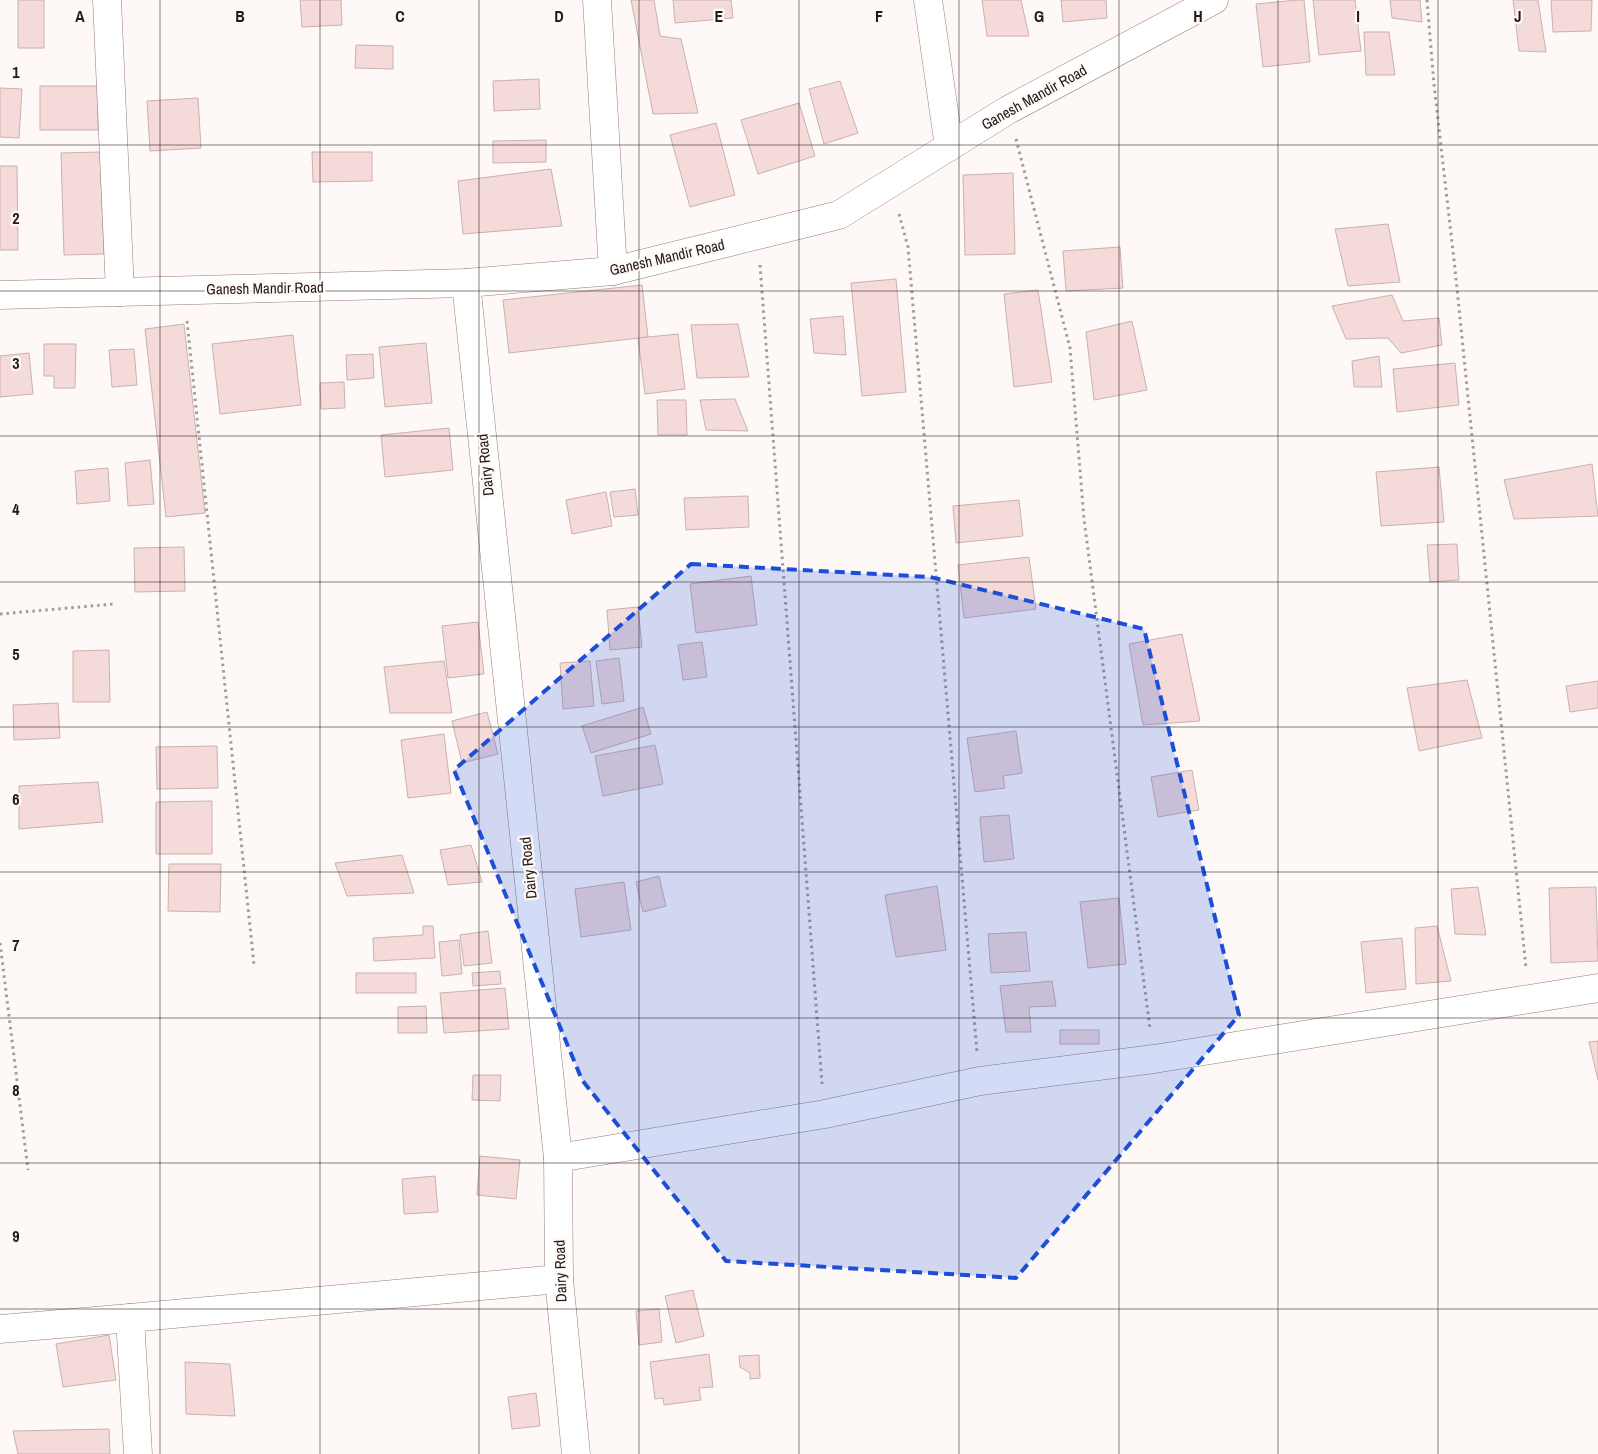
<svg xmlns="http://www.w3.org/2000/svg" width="1598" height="1454" viewBox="0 0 1598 1454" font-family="'Archivo Narrow',sans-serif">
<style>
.building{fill:#f4dad9;stroke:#cab1af}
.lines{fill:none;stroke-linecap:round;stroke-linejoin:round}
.minor-casing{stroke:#937e75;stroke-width:29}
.path{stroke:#a39c9a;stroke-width:3;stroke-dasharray:2.5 4;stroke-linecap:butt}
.minor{stroke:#fff;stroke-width:28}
.marked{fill:#1d4ed8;fill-opacity:0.2;stroke:#1d4ed8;stroke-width:4;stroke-dasharray:10 6;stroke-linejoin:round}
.grid{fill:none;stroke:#231a17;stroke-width:1;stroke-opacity:0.55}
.labels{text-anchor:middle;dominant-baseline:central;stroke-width:4.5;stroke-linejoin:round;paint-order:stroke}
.street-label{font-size:15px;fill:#231a17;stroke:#fef9f7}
.grid-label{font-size:16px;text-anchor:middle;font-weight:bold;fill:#231a17;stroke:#fef9f7;stroke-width:4.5;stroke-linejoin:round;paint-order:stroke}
</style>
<rect width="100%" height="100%" fill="#fef9f7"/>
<!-- building -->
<g class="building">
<rect x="18" y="0" width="26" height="48"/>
<polygon points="300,0 341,0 342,25 302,27"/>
<polygon points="631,0 654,0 660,36 681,39 698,113 653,114"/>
<polygon points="673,0 731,0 733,18 675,23"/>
<polygon points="982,0 1021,0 1029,36 987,36"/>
<polygon points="1061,0 1106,0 1107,18 1063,22"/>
<polygon points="1297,0 1304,0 1310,62 1263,67 1256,4"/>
<polygon points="1313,0 1355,0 1361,51 1319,55"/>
<polygon points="1390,0 1420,0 1422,22 1392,18"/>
<polygon points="1513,0 1538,0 1546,52 1519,51"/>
<polygon points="1551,0 1592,0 1591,31 1553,32"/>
<polygon points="1364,32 1389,32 1395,75 1366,75"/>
<polygon points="356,45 393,46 393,69 355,68"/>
<polygon points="539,79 540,109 494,111 493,81"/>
<polygon points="840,81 858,133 824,144 809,89"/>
<rect x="40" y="86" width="58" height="44"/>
<polygon points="0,88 22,89 19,138 0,137"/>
<polygon points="198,98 201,148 150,151 147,101"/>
<polygon points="799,103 815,156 758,174 741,120"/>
<polygon points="716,123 735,195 690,207 670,135"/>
<polygon points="546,140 546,162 493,163 493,141"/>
<polygon points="100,152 104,254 64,255 61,153"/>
<polygon points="312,152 372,152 372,181 313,182"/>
<polygon points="0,166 17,166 18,250 0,250"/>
<polygon points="551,169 562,226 463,234 458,181"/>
<polygon points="1013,173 1015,254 965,255 963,175"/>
<polygon points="1388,224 1400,282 1348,286 1335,229"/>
<polygon points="1120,247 1123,288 1066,291 1063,251"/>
<polygon points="896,279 906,392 862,396 851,283"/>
<polygon points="642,285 648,337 509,353 503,300"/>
<polygon points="1038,290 1052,382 1014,387 1004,294"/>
<polygon points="1392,295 1403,321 1439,318 1442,345 1401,353 1388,338 1346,339 1332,306"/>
<polygon points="843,316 846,355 814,353 810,319"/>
<polygon points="1132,321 1147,390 1094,400 1086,332"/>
<polygon points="184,324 205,513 166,517 145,329"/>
<polygon points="738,324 749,377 697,378 691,325"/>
<polygon points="678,334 685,389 645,394 638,338"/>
<polygon points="293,335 301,405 220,414 212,344"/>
<polygon points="426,343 432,403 385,407 379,347"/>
<polygon points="44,344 76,344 75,388 54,388 54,376 44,376"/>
<polygon points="134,349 137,385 112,387 109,350"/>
<polygon points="29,353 33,394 0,397 0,356"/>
<polygon points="373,354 374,378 347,380 346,355"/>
<polygon points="1379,356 1382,387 1354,387 1352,361"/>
<polygon points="1455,363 1459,405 1397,412 1393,369"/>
<polygon points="344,382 345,408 321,409 320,383"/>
<polygon points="735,399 748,431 706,430 700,400"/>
<polygon points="657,400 686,400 687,435 658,435"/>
<polygon points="449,428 453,470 385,477 381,435"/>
<polygon points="150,460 154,504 128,506 125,463"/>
<polygon points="1592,464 1598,516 1514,519 1504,480"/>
<polygon points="1439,467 1444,522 1381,526 1376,472"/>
<polygon points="108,468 110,501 77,504 75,471"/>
<polygon points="635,489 638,515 614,517 610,492"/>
<polygon points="606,492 612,526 572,534 566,500"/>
<polygon points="748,496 749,527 686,530 684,498"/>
<polygon points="1019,500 1023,536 956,543 953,506"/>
<polygon points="1457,544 1459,580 1430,582 1427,545"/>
<polygon points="184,547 185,591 135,592 134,548"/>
<polygon points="1029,557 1036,609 964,618 958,565"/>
<polygon points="751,576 757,625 696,633 690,584"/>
<polygon points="638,607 642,647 610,650 607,610"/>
<polygon points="478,622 484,674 448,678 442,626"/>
<polygon points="1182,634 1200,721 1143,725 1129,644"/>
<polygon points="702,642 707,677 683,680 678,645"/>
<polygon points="109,650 110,702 73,702 73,651"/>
<polygon points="619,658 624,701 602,704 596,661"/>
<polygon points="444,661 452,713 390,713 384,667"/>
<polygon points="590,661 594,706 563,709 560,663"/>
<polygon points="1467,680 1482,738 1419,751 1407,688"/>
<polygon points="1598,681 1598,708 1570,712 1566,686"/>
<polygon points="58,703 60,738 14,740 13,705"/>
<polygon points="643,707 651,734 591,753 582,726"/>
<polygon points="487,712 498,754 462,763 452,721"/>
<polygon points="1016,731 1022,773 1003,776 1005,788 975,792 967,738"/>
<polygon points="444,734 451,793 408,798 401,740"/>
<polygon points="655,745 663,784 603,796 595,756"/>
<polygon points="217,746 218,788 157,789 156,747"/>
<polygon points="1192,770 1199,810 1158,817 1151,777"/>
<polygon points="98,782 103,822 19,829 19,786"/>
<polygon points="212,801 212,854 156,854 156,802"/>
<polygon points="1009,815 1014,859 984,862 980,817"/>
<polygon points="471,845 482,882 448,885 440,850"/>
<polygon points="402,855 414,893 347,896 335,863"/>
<polygon points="169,864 221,864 220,912 168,911"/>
<polygon points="659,876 666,906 643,912 636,882"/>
<polygon points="624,882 631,930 581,937 575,889"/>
<polygon points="937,886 946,950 896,957 885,895"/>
<polygon points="1478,887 1486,935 1455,934 1451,889"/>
<polygon points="1596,887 1598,961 1551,963 1549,888"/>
<polygon points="1119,898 1126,964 1088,968 1080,902"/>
<polygon points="423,926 433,926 435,958 374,961 373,938 423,935"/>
<polygon points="1437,926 1451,981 1416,984 1415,928"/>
<polygon points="488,931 492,963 464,966 460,935"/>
<polygon points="1026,932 1030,971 991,973 988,934"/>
<polygon points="1402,938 1406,989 1366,993 1361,942"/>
<polygon points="459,940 462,974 442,976 439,942"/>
<polygon points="500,971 501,984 473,986 472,973"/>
<rect x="356" y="973" width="60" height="20"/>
<polygon points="1052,981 1056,1006 1029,1007 1031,1032 1006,1032 1000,986"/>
<polygon points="505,988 509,1029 444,1033 440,993"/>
<polygon points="426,1006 427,1033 398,1033 398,1007"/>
<rect x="1060" y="1030" width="39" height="14"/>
<polygon points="1598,1041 1598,1080 1589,1042"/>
<polygon points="473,1075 501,1075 500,1101 472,1100"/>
<polygon points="480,1156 520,1160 516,1199 477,1195"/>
<polygon points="435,1176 438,1212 404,1214 402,1179"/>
<polygon points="693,1290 704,1336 676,1343 665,1296"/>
<polygon points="659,1309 662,1342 639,1345 636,1311"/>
<polygon points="109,1335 116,1380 63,1387 56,1344"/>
<polygon points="709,1354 713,1387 699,1388 701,1400 664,1405 663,1398 655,1399 650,1362"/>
<polygon points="759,1355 760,1378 750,1379 750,1373 740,1367 739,1356"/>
<polygon points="185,1362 230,1364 235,1416 186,1414"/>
<polygon points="536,1393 540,1426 512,1429 508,1397"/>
<polygon points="109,1429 110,1454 18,1454 13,1431"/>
</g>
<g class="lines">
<defs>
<g id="minor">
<polyline points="107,0 120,292"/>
<polyline points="597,0 613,271"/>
<polyline points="928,0 949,147"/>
<polyline points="466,283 558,1158 559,1279 576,1454"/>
<polyline points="0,295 466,283 613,271 839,215 1008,110 1214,0"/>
<polyline points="558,1158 825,1114 980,1081 1154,1059 1598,988"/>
<polyline points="130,1318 138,1454"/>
<polyline points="0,1329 130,1318 559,1279"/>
</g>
</defs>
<!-- minor casing -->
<use href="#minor" class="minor-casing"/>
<!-- path -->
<g class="path">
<polyline points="1427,0 1434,85 1455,269 1526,968"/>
<polyline points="1016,139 1070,348 1084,519 1150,1029"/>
<polyline points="899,214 908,247 977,1052"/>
<polyline points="760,265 822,1084"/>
<polyline points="187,321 254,965"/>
<polyline points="0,614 114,604"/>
<polyline points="0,943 28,1170"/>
</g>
<!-- minor -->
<use href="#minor" class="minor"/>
</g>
<!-- marked area -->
<path class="marked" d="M 691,564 L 930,577 L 1144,629 L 1239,1015 L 1016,1278 L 726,1261 L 582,1080 L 454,770 Z"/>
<!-- grid -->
<path class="grid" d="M 160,0 L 160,1454M 320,0 L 320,1454M 479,0 L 479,1454M 639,0 L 639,1454M 799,0 L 799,1454M 959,0 L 959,1454M 1119,0 L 1119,1454M 1278,0 L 1278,1454M 1438,0 L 1438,1454M 0,145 L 1598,145M 0,291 L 1598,291M 0,436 L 1598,436M 0,582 L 1598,582M 0,727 L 1598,727M 0,872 L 1598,872M 0,1018 L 1598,1018M 0,1163 L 1598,1163M 0,1309 L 1598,1309"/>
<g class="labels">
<!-- street labels -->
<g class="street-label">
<text transform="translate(1034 97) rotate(-29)">Ganesh Mandir Road</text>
<text transform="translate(667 257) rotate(-13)">Ganesh Mandir Road</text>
<text transform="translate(265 288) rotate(-1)">Ganesh Mandir Road</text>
<text transform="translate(485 465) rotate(-96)">Dairy Road</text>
<text transform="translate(528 868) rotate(-96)">Dairy Road</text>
<text transform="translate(560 1271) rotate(-92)">Dairy Road</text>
</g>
</g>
<g class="grid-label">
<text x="80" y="22">A</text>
<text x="240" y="22">B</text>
<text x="400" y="22">C</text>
<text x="559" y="22">D</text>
<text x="719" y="22">E</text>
<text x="879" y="22">F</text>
<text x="1039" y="22">G</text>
<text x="1198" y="22">H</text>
<text x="1358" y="22">I</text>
<text x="1518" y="22">J</text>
<text x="16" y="78">1</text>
<text x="16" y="224">2</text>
<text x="16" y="369">3</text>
<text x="16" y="515">4</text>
<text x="16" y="660">5</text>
<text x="16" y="805">6</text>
<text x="16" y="951">7</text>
<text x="16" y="1096">8</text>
<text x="16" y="1242">9</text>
</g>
</svg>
